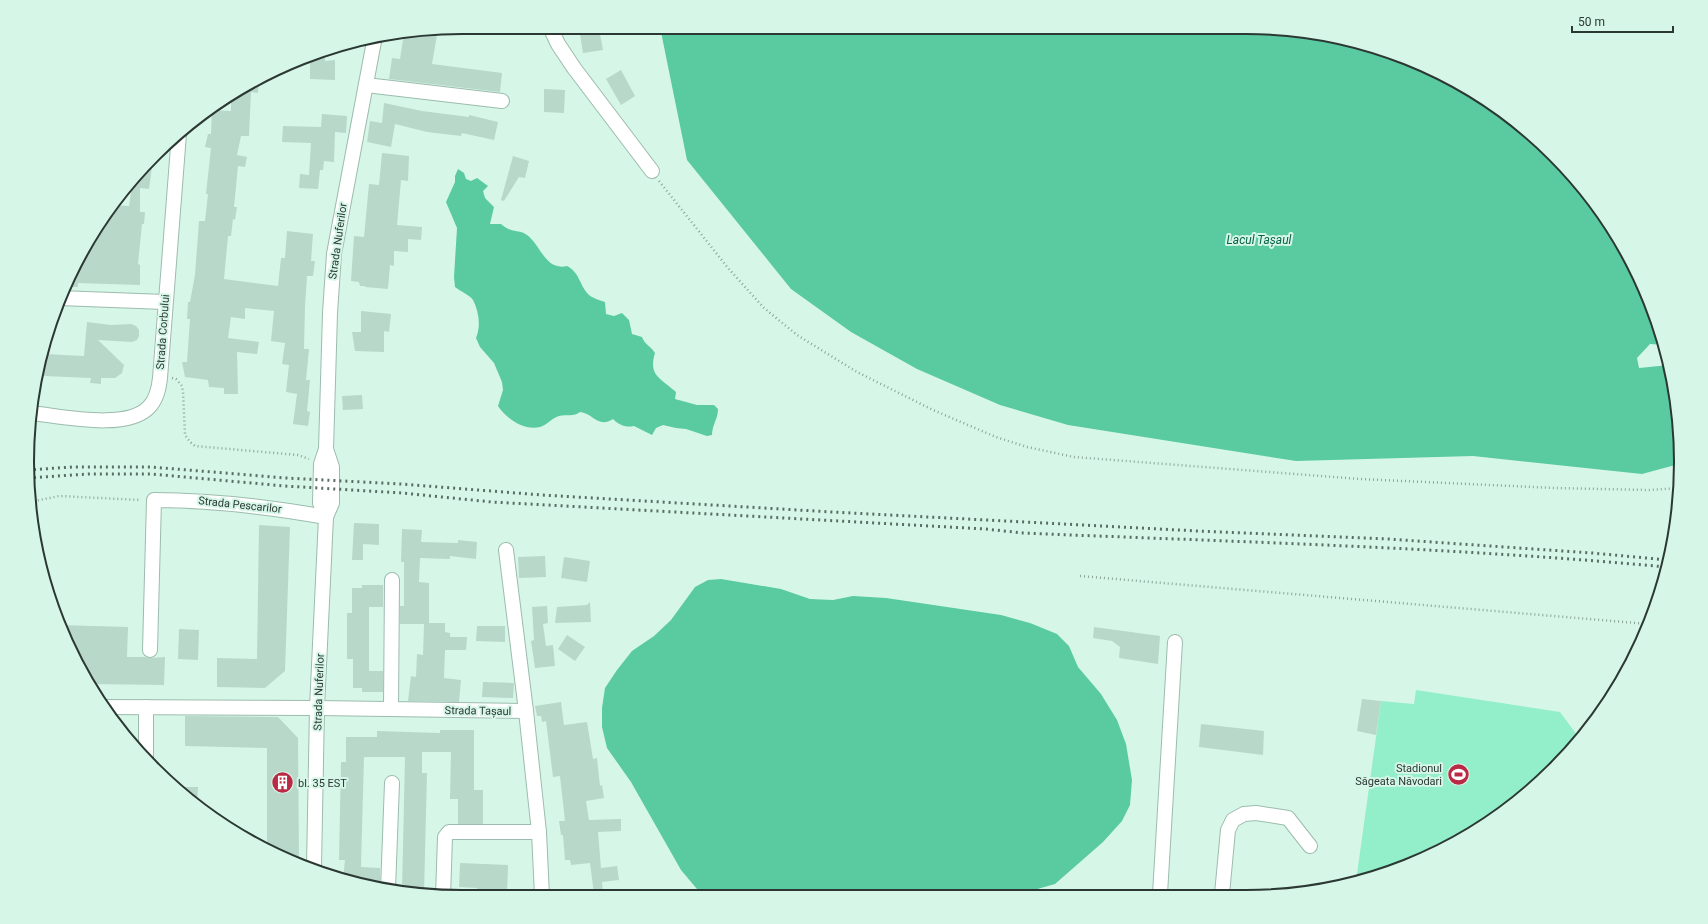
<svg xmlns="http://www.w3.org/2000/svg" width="1708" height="924" viewBox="0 0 1708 924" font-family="Roboto,sans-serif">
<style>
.green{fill:#93efca}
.water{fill:#5acaa0}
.building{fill:#b8d8ca}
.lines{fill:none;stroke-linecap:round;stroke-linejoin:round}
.minor-casing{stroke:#9cbcad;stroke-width:16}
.path{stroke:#8ba499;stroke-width:2.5;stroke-dasharray:1 3;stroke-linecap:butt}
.minor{stroke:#fff;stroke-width:14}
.rail{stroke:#5a6d65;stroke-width:3;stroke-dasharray:2 4;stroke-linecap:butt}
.labels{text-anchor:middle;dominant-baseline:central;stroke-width:4;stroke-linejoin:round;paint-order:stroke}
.street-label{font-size:11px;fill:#2b3833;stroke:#d6f7e8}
.poi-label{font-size:11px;fill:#2b3833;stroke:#d6f7e8;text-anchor:end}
.water-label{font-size:12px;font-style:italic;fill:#076348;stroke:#d6f7e8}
.rim{fill:none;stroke:#2b3833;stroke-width:2}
</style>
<rect width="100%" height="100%" fill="#d6f7e8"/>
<!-- green -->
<polygon class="green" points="1416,690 1560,712 1580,739 1573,749 1488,824 1386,874 1356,881 1381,701 1414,704"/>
<!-- water -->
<g class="water">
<polygon points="660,27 1274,28 1359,42 1463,85 1533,135 1591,197 1636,269 1665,345 1650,344 1637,358 1639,368 1669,365 1680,433 1679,464 1642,474 1473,456 1296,461 1068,425 1000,405 917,369 851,332 791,289 687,160"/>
<path d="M 458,169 L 464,173 L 466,179 L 471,181 L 477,178 L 488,186 L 483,191 L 485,198 L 494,207 L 490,224 L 501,224 C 512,234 519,229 527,235 C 541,245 545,271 567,266 C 580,273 579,284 588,294 C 592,298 599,300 605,302 L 606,314 L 614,316 L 622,313 L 629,320 L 632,334 L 642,337 C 645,345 651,346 655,353 C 648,376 661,378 676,392 L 675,399 L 697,405 L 714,405 L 718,409 C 718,419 712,425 712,435 L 707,436 L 686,429 L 676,428 L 663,425 L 656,428 L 652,435 L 634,426 C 626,428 619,425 613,419 C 598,429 593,413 580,412 C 574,417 566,414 559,416 C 552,418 547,425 540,427 C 524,431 507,419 498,406 L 503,390 L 502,382 L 494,363 L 480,347 L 476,338 C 481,326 479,312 473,300 C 471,296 460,291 455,287 L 454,277 L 457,228 L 446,202 L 455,182 L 455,176 Z"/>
<polygon points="721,579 781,589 810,599 833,600 853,596 886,598 1001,615 1030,623 1057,634 1069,646 1078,667 1101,694 1117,720 1126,744 1132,780 1130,805 1122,821 1103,842 1055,884 1020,894 702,895 681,870 631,782 607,748 602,727 602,708 605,688 617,670 632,651 654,636 671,620 695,587 708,580"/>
</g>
<!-- building -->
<g class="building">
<polygon points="438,29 432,64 502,73 500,92 389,79 392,58 400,59 404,33"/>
<polygon points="599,29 603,50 583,53 580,34"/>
<polygon points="317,52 325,53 325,61 335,60 335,80 310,79 310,55"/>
<polygon points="621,70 635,96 621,105 606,79"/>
<polygon points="259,79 258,93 251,92 249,136 241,136 237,155 247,157 245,167 238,166 234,207 237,207 235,220 233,219 231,236 228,236 224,279 278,286 281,258 285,258 287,231 313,234 311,261 315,261 313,276 307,276 305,306 304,349 309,349 306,380 310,380 307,411 310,412 308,426 293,424 297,394 286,392 289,365 282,364 285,343 271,341 274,311 245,308 245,319 231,317 228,338 259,342 257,354 237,352 238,394 224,394 224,388 209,387 208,380 185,377 182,362 187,362 190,319 187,319 188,302 190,302 195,275 199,221 205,221 208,194 206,194 211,148 205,147 208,134 211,134 212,110 231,111 231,94 245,85"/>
<polygon points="544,89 565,90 564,113 544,112"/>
<polygon points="384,103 422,111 469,117 469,115 498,122 494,140 462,133 461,136 427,132 395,124 391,147 367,142 370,121 382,123"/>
<polygon points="322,114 347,116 346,133 335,132 334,162 324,161 323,170 320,170 318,189 299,188 300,174 309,175 311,143 282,142 283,126 321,127"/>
<polygon points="382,153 409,156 408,181 401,180 397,225 422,227 421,240 408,239 408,252 394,251 394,266 390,265 388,289 365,287 365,286 360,286 359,282 351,281 354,236 364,237 369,184 379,185"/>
<polygon points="513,156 529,161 525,178 519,177 504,201 501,200"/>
<polygon points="153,159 149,189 140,188 140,212 145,212 144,224 142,224 138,264 140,265 140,285 78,283 78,287 64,287 100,221 112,205 129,206 132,185 128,185 135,175"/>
<polygon points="361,311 391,314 389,332 384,331 384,352 355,351 352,332 361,332"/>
<polygon points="87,322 111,325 131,324 136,326 139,330 139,336 137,340 132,342 98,340 124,365 122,373 115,378 101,378 101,384 90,383 91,378 44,376 45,354 84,356"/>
<polygon points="362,395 363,409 343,410 342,396"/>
<polygon points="354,523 379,524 379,545 363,544 363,560 352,560"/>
<polygon points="259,525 290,527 285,671 265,688 217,687 217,658 257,659"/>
<polygon points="402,529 422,530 421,542 458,543 458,540 477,542 476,559 450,556 450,559 420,558 419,582 429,583 429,623 445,623 445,632 450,633 450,637 467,637 466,650 445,650 444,678 461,680 459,702 408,701 411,676 416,677 417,654 423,655 424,624 400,624 400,606 404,606 404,562 401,562"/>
<polygon points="545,556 546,577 519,578 518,557"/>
<polygon points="564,557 590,561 587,582 561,578"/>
<polygon points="362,585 383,585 383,607 369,607 369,671 383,671 383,692 362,692 362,688 353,688 353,659 347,659 347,613 352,613 352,588 362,588"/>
<polygon points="590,602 591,622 555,623 557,607 587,605"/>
<polygon points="547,606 548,623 543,624 546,646 553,645 555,666 535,668 531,641 534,640 532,607"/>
<polygon points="59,625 128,627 127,657 145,657 150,658 165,657 164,685 90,684"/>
<polygon points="477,626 505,626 505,642 476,641"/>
<polygon points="1094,627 1160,636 1158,664 1119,658 1120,647 1112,641 1093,638"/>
<polygon points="179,629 199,630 198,660 178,659"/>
<polygon points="567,635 585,647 575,661 558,649"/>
<polygon points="483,682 514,683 513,698 482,697"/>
<polygon points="1362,699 1381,701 1376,735 1357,731"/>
<polygon points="561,702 564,725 587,722 593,759 597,758 600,786 602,785 604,798 586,801 589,820 621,819 621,831 598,832 601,868 617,866 619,880 602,882 603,893 594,894 590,863 571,865 570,860 565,860 563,835 561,835 559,821 565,821 560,776 553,777 546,721 542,722 541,716 537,716 535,706"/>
<polygon points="185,716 278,717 298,738 299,861 267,848 267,748 185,746"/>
<polygon points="1201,724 1264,731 1263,755 1199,747"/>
<polygon points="440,730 474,730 474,790 483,790 483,824 458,824 458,799 450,799 451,752 422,752 422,773 427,773 424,894 402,891 405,757 364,757 361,867 380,868 380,887 349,882 343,879 345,860 339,860 341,762 346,762 346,737 377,737 377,731 440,733"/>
<polygon points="176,787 198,787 197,807"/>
<polygon points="460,863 508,865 507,896 476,896 477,888 459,887"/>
</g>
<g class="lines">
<defs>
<g id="minor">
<polyline points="550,27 558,44 574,68 652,171"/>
<polyline points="366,85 502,101"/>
<polyline points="59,298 165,302"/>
<path d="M 31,413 C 61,416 127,431 149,407 C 157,399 159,388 160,378 L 179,134"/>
<polyline points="326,517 320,503 321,464 326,449 330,313 334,254 375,36"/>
<polyline points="506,550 526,711"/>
<path d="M 150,650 L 154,500 C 212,500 269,507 326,517"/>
<polyline points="103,707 317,708 526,711 539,832 542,896"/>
<polyline points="146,707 146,760"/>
<polyline points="391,709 392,580"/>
<polyline points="314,867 317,708 326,517 332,503 332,467 326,449"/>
<polyline points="388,889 392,783"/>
<polyline points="1160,894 1175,642"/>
<polyline points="1222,894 1228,830 1233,820 1244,814 1256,813 1288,818 1310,846"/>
<polyline points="443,896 445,837 449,832 539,832"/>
</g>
</defs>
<!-- minor casing -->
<use href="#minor" class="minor-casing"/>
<!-- path -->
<g class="path">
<polyline points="659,181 728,268 764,308 797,335 857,372 933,410 996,437 1027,447 1074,457 1360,479 1555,488 1650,490 1678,488"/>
<polyline points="172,378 176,379 182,386 183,392 185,435 190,442 195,446 298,455 309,459"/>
<polyline points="30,502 59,496 141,500"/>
<polyline points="1080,576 1648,624"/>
</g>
<!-- minor -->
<use href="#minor" class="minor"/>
<!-- rail -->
<g class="rail">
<polyline points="28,470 72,467 151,467 286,478 401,484 542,495 832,512 1198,531 1388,539 1592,553 1668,560"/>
<path d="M 28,478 L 88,474 L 151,474 L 285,486 L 402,493 L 492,502 L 985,529 L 1023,533 C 1237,542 1452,547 1666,567"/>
</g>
</g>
<!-- icons -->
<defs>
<symbol id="stadium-disc" viewBox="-11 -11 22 22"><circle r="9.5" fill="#bb2a44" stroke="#d6f7e8"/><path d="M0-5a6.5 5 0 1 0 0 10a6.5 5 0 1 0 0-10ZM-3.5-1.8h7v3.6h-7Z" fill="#fff"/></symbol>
<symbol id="building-disc" viewBox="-11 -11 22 22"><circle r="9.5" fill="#bb2a44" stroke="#d6f7e8"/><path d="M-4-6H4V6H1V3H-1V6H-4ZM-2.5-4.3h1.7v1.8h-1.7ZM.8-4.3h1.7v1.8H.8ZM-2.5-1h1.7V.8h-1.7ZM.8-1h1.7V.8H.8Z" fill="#fff"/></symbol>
</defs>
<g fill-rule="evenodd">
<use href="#stadium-disc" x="1446" y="762" width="25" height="25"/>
<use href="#building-disc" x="270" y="770" width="25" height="25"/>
</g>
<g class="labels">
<!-- street labels -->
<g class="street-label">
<text transform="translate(338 241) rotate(-82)">Strada Nuferilor</text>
<text transform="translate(163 332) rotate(-86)">Strada Corbului</text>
<text transform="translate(240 505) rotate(6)">Strada Pescarilor</text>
<text transform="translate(319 692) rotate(-88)">Strada Nuferilor</text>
<text transform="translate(478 711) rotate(1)">Strada Tașaul</text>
</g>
<!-- poi labels -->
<g class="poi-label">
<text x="1442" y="768">Stadionul<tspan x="1442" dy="13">Săgeata Năvodari</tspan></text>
<text x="298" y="783" text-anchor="start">bl. 35 EST</text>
</g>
<!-- water labels -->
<g class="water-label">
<text x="1259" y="240">Lacul Tașaul</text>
</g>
</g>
<!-- crop -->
<path d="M0 0H1708V924H0ZM462 34H1246A428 428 0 0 1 1674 462V462A428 428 0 0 1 1246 890H462A428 428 0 0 1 34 462V462A428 428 0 0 1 462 34Z" fill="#d6f7e8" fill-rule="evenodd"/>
<path class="rim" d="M462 34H1246A428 428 0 0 1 1674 462V462A428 428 0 0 1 1246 890H462A428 428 0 0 1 34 462V462A428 428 0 0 1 462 34Z"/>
<!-- scale -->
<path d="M1572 26v6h101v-6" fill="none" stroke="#2b3833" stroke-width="2"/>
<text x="1578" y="26" font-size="12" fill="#2b3833" stroke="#d6f7e8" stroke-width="3" paint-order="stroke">50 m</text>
</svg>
